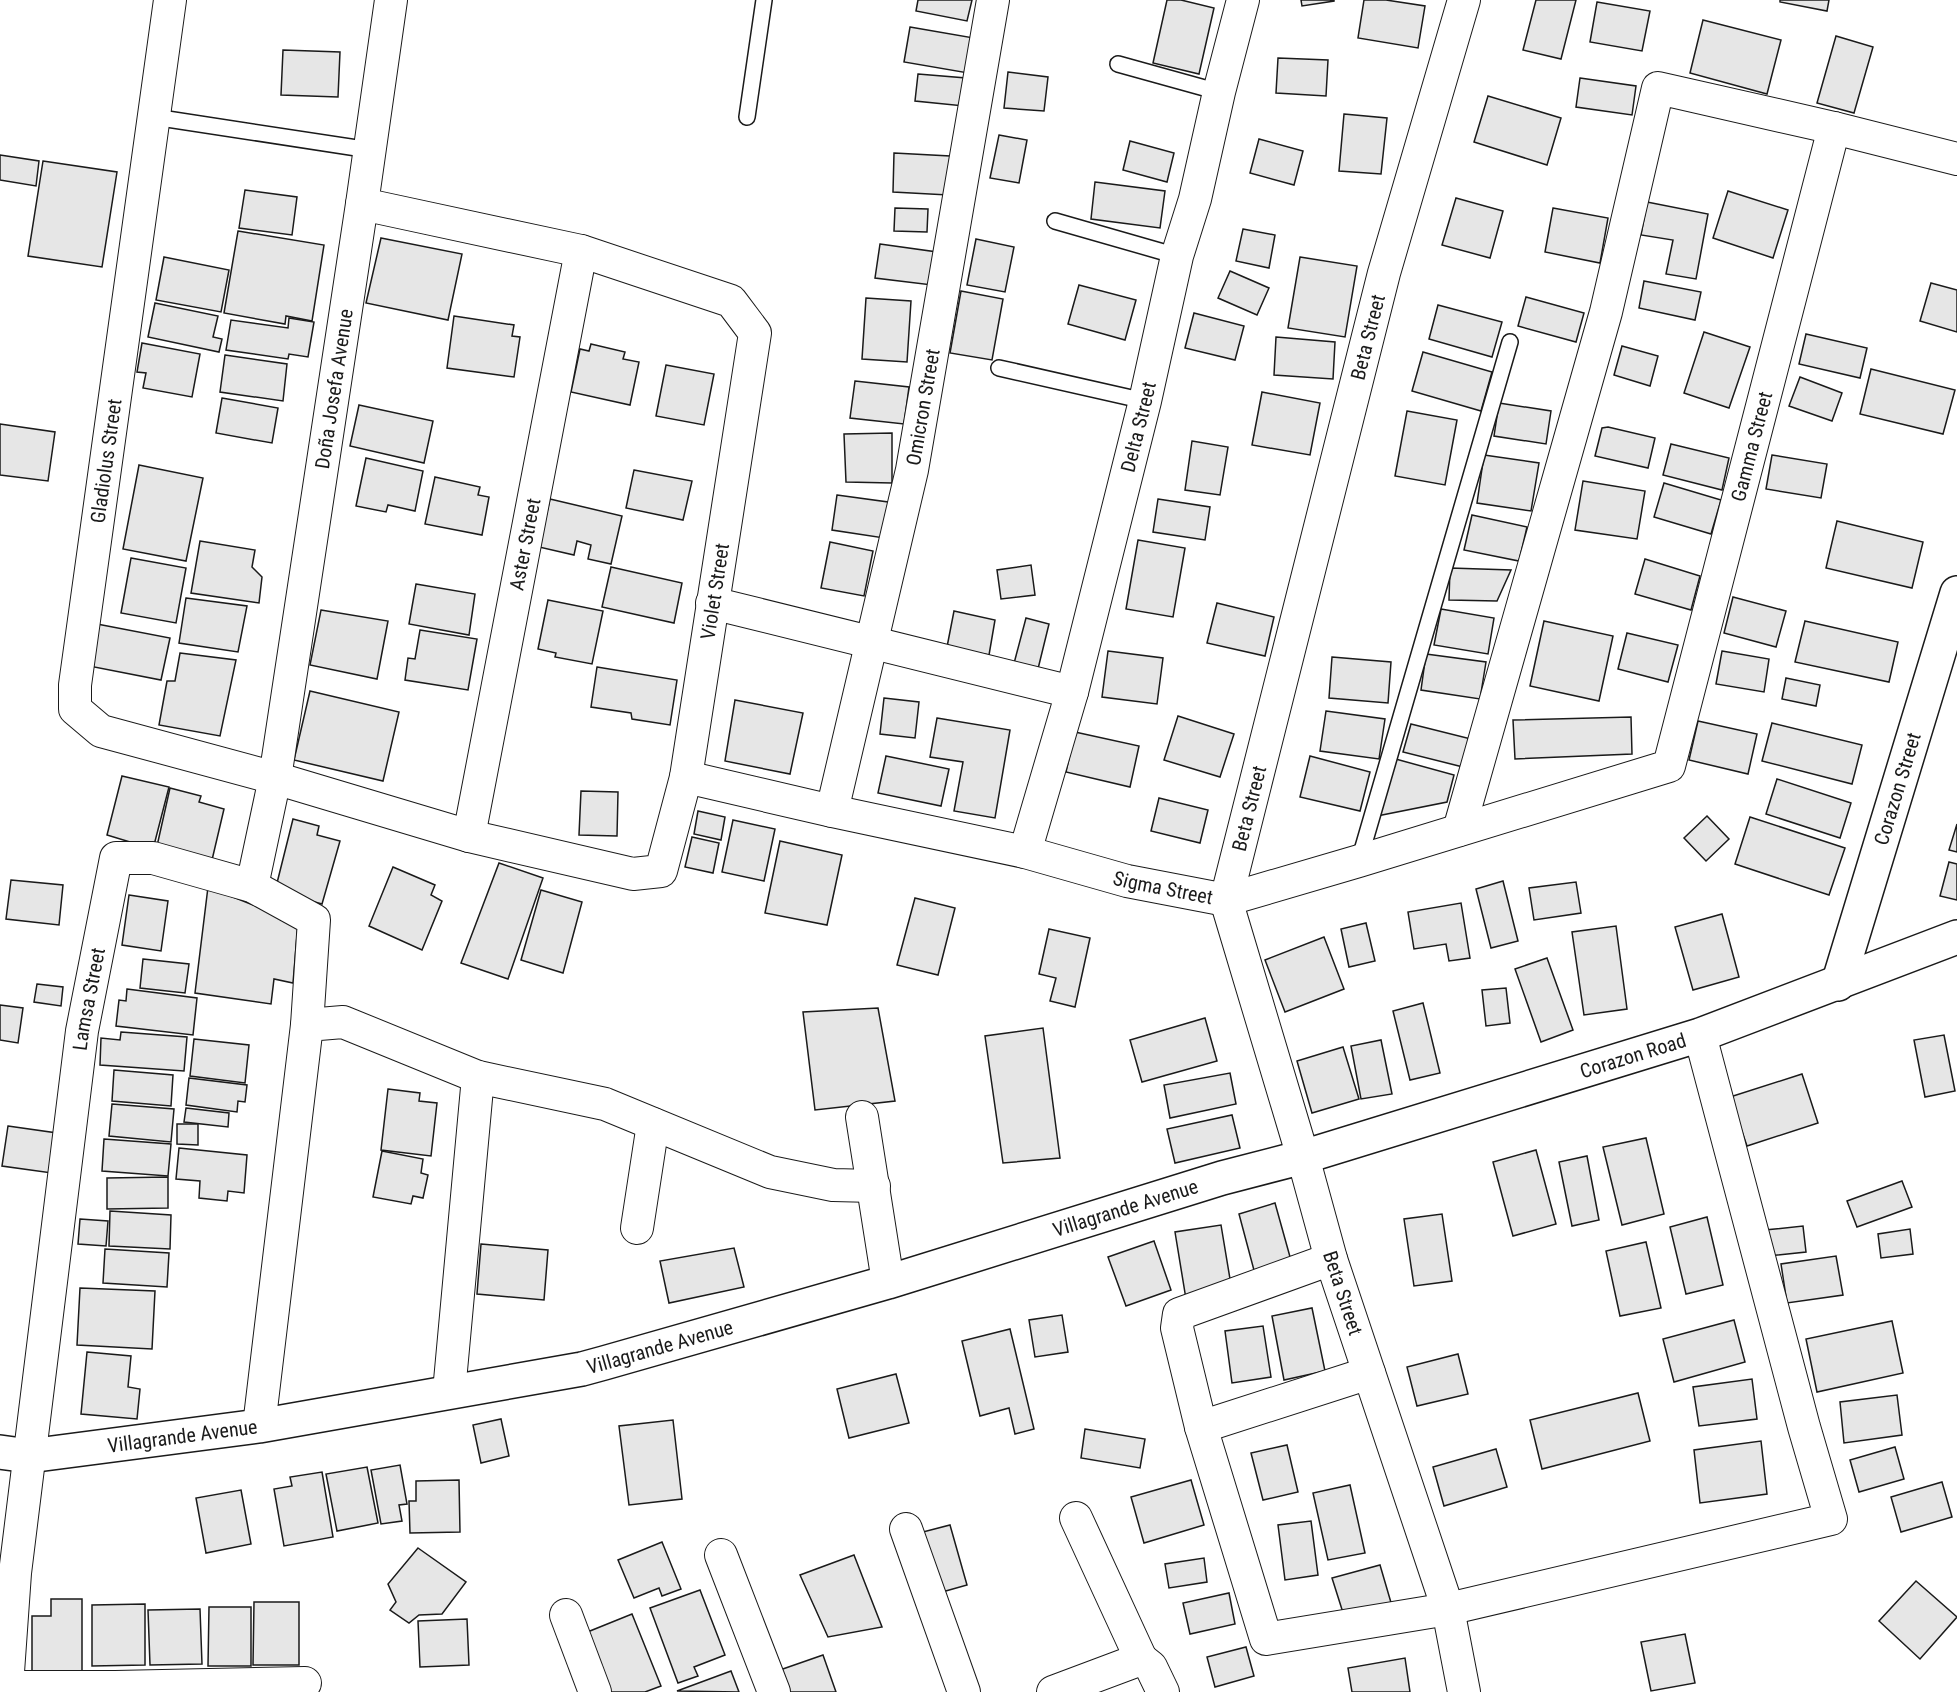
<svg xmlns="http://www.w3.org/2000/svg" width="1957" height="1692" viewBox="0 0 1957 1692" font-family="'Roboto Condensed',sans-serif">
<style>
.building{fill:#e6e6e6;stroke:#1a1a1a;stroke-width:1.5}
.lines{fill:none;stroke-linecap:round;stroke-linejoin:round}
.lane-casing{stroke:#1a1a1a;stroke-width:18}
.street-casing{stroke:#1a1a1a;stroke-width:34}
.secondary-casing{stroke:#1a1a1a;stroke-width:36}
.lane{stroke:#fff;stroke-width:15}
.street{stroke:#fff;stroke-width:32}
.secondary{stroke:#fff;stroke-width:33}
.labels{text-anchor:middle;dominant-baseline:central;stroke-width:4.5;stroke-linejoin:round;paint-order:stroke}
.street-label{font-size:20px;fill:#1a1a1a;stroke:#fff}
</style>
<rect width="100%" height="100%" fill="#fff"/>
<!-- building -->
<g class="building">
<polygon points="918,0 972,0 967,21 916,11"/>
<polygon points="1167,0 1181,0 1214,8 1199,74 1153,63"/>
<polygon points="1301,0 1334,0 1334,1 1302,6"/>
<polygon points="1364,0 1386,0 1425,6 1418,48 1358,38"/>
<polygon points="1536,0 1576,0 1561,59 1523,50"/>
<polygon points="1780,0 1829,0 1827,11 1780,2"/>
<polygon points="1597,2 1650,11 1642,51 1590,42"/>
<polygon points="1703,20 1781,40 1767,94 1690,73"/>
<polygon points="910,27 974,38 968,73 904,62"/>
<polygon points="1836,36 1873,47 1854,113 1817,103"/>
<polygon points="283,50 340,52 338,97 281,95"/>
<polygon points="1278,58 1328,60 1326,96 1276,93"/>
<polygon points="1008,72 1048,77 1044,111 1004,108"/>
<polygon points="918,74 966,78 964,106 915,101"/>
<polygon points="1580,78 1636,86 1632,115 1576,107"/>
<polygon points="1488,96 1561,118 1547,165 1474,142"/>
<polygon points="1344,114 1387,118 1381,174 1339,171"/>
<polygon points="999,135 1027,140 1019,183 990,178"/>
<polygon points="1259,139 1303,151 1294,185 1250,173"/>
<polygon points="1130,141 1174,153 1167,182 1123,170"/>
<polygon points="894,153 950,156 948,195 893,192"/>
<polygon points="0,155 39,161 36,186 0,180"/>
<polygon points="43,161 117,172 102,267 28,256"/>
<polygon points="1095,182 1165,191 1160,228 1091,219"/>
<polygon points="245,190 297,197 292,235 239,228"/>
<polygon points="1728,191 1788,210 1773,258 1713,238"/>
<polygon points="1456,198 1503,211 1490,258 1442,245"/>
<polygon points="1647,202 1708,214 1696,279 1666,274 1673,240 1641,235"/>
<polygon points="895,208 928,209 927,232 894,231"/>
<polygon points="1553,208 1608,218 1600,263 1545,252"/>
<polygon points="1243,229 1275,235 1269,268 1236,261"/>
<polygon points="238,231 324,245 312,321 286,316 285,324 224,313"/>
<polygon points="381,238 462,254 448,320 366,303"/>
<polygon points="976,239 1014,247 1005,292 967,285"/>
<polygon points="880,244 937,252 932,285 875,278"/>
<polygon points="164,257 229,270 221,312 156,300"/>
<polygon points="1300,257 1357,266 1345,337 1288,328"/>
<polygon points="1230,271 1269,288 1257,315 1218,298"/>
<polygon points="1644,281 1701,292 1695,320 1639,308"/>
<polygon points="1931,283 1957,290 1957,332 1920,321"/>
<polygon points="1079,285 1136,300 1125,340 1068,324"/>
<polygon points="961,291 1003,299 992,360 950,353"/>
<polygon points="1526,297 1584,313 1576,342 1518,326"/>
<polygon points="866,298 911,301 907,362 862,359"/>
<polygon points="155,303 218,316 213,337 222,339 219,352 148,337"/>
<polygon points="1438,305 1502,322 1492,357 1429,339"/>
<polygon points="1194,313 1244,326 1235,360 1185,348"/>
<polygon points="454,316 514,325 512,336 520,337 514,377 447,368"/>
<polygon points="289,318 314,322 308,357 289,354 288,359 226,350 231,320 288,328"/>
<polygon points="1704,332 1750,347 1729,408 1684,393"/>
<polygon points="1806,334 1867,348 1860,378 1799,364"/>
<polygon points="1276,337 1335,342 1333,379 1274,375"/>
<polygon points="142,343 200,354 192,397 143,388 146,373 137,372"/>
<polygon points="591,344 625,352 623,359 639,362 630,405 571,392 580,349 589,351"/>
<polygon points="1622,346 1658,356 1650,386 1614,375"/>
<polygon points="1423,352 1492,372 1481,411 1412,391"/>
<polygon points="225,355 287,364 283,401 220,392"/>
<polygon points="666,365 714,374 704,425 656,416"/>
<polygon points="1871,369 1955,390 1943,434 1860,414"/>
<polygon points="1800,377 1842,393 1832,421 1789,406"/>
<polygon points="855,381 909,387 904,424 850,418"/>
<polygon points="1262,392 1320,403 1310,455 1252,445"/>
<polygon points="222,398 278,408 272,443 216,433"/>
<polygon points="1499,403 1551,411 1546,444 1494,436"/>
<polygon points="359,405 433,421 424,463 350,446"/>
<polygon points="1407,411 1457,420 1445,485 1395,476"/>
<polygon points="0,424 55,432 48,481 0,475"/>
<polygon points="1608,427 1655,438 1648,468 1595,456 1602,428"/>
<polygon points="892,433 892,483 846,482 844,434"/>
<polygon points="1192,441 1228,447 1220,495 1185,490"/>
<polygon points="1671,444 1729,458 1722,490 1663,475"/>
<polygon points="1484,455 1539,463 1531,511 1477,503"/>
<polygon points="1772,455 1827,464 1821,498 1766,489"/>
<polygon points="366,458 423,471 415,511 388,505 386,512 356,506"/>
<polygon points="139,465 203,478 186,561 123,549"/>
<polygon points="634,470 692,481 683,520 626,508"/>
<polygon points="435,477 480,487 478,495 489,497 482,535 425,524"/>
<polygon points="1583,481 1645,491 1637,539 1575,530"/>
<polygon points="1664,483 1721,500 1711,534 1654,517"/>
<polygon points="837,495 888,502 884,538 832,530"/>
<polygon points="550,499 622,516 611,564 588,559 591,545 577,541 574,555 539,547"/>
<polygon points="1158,499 1210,507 1205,540 1153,532"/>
<polygon points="1472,515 1527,527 1519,561 1464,550"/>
<polygon points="1837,521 1923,542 1912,588 1826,568"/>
<polygon points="1138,540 1185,548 1173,617 1126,609"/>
<polygon points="200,541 255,550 252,567 262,577 259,603 191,593"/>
<polygon points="830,542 873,551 864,596 821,588"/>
<polygon points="131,558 186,568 176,623 121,613"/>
<polygon points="1645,559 1700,576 1691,610 1635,594"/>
<polygon points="1031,565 1035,595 1001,599 997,570"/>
<polygon points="611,567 682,583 674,623 602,607"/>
<polygon points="1450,568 1511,570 1497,601 1449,600"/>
<polygon points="416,584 475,594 469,635 409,624"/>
<polygon points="1733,597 1786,611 1776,647 1724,633"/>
<polygon points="186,598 247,606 238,652 179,643"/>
<polygon points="548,600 603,611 592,664 555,657 556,653 538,649"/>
<polygon points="1217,603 1274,617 1265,656 1207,643"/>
<polygon points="1441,609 1494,618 1488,654 1434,645"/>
<polygon points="321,610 388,621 377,679 310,665"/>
<polygon points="954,611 995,620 989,655 947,647"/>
<polygon points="1026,618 1049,624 1036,677 1012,671"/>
<polygon points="1544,621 1613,636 1599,701 1530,686"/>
<polygon points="1805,621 1898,642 1889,682 1795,662"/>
<polygon points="97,624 170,638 161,680 89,666"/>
<polygon points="420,630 477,639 468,690 405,680 408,658 415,659"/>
<polygon points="1627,633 1678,645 1668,682 1618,669"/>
<polygon points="1108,651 1163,658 1157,704 1102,697"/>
<polygon points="1722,651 1769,659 1764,692 1716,684"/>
<polygon points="180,653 236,660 220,736 159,725 167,681 175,681"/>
<polygon points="1426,654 1486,662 1480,699 1421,690"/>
<polygon points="1332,657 1391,662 1388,703 1329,698"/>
<polygon points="597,667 677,680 670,725 632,719 631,713 591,707"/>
<polygon points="1786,678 1820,685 1816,706 1782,699"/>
<polygon points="310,691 399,712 383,781 294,760"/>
<polygon points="884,698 919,702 915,738 880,734"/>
<polygon points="735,700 803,713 790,774 725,761"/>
<polygon points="1326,711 1385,719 1379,759 1320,751"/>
<polygon points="1178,716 1234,734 1220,777 1164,760"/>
<polygon points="1631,717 1632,754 1515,759 1513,720"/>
<polygon points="937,718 1010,730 995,818 954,811 963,762 930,757"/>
<polygon points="1698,721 1757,734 1748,774 1689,760"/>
<polygon points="1772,723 1862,745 1852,784 1762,761"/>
<polygon points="1411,724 1479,741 1471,769 1403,752"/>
<polygon points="1075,732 1139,746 1130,787 1066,772"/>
<polygon points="886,756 949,769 941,806 878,793"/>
<polygon points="1310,756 1370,772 1360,811 1300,797"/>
<polygon points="1392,758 1454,775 1447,802 1377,816"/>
<polygon points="122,776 169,787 153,849 107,835"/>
<polygon points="1777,779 1851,803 1840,838 1766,814"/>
<polygon points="170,788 201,796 199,802 224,809 212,860 157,846"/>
<polygon points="581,791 618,792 617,836 579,835"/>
<polygon points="1159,798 1208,810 1200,843 1151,831"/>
<polygon points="698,811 725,817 721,840 694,834"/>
<polygon points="1707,816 1729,839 1706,861 1684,838"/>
<polygon points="1750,817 1845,848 1829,895 1735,864"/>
<polygon points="293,819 319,826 317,835 340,841 322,904 275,891"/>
<polygon points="733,820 775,829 764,881 722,872"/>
<polygon points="1957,824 1957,852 1949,850"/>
<polygon points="692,837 719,843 713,873 685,867"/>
<polygon points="780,841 842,855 827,925 765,913"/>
<polygon points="1949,862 1957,864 1957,900 1940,896"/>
<polygon points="499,863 543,878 508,979 461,963"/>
<polygon points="393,867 435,885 431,895 442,901 422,950 369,926"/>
<polygon points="11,880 63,885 59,925 6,919"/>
<polygon points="1503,881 1518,941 1491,948 1476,889"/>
<polygon points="1576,882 1581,913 1534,920 1529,888"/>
<polygon points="208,887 298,923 293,983 274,979 271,1004 195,993"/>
<polygon points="541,890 582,902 563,973 521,960"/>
<polygon points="129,895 168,901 161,951 122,945"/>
<polygon points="915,898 955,908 938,975 897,965"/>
<polygon points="1461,903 1470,958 1449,961 1446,944 1414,949 1408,912"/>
<polygon points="1722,914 1739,977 1693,990 1675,927"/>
<polygon points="1366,923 1375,961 1349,967 1341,929"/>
<polygon points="1616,926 1627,1009 1584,1015 1572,932"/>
<polygon points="1049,929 1090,938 1075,1007 1050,1001 1056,978 1039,974"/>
<polygon points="1324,937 1344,989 1285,1012 1265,960"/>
<polygon points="1547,958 1573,1030 1541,1042 1515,969"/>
<polygon points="143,959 189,964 185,993 140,988"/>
<polygon points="37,984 63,987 61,1006 34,1002"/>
<polygon points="1506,988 1510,1023 1486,1026 1482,990"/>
<polygon points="127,989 197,998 193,1035 116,1026 119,1000 126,1001"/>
<polygon points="1423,1003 1440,1073 1410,1080 1393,1011"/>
<polygon points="0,1005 23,1008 18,1043 0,1040"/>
<polygon points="878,1008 895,1101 815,1110 803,1012"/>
<polygon points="1205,1018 1217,1061 1142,1082 1130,1040"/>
<polygon points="1043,1028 1060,1158 1003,1163 985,1036"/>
<polygon points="121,1032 187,1037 184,1071 100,1065 101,1038 120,1040"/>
<polygon points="1944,1035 1955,1091 1925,1097 1914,1040"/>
<polygon points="194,1039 249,1045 245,1083 190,1076"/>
<polygon points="1381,1040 1392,1094 1361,1099 1351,1046"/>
<polygon points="1343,1047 1359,1099 1312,1113 1297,1061"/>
<polygon points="114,1070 173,1075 171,1106 112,1101"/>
<polygon points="1230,1073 1236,1104 1170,1118 1164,1085"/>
<polygon points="1802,1074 1818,1123 1747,1146 1730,1097"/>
<polygon points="189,1078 247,1085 245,1102 238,1101 237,1112 186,1105"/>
<polygon points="388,1089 420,1093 419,1101 437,1103 431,1156 381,1150"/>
<polygon points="112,1104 174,1109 171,1142 109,1136"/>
<polygon points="186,1108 229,1113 228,1127 184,1122"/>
<polygon points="1232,1115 1240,1148 1175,1163 1167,1129"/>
<polygon points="177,1124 198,1124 198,1145 177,1144"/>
<polygon points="8,1126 64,1134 59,1174 2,1166"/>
<polygon points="1646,1138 1664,1214 1622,1225 1603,1147"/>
<polygon points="104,1139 171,1144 168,1176 102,1171"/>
<polygon points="179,1148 247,1155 244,1193 228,1191 227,1201 199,1198 200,1181 176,1179"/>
<polygon points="1536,1150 1556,1224 1513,1236 1493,1162"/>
<polygon points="382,1151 423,1159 421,1173 428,1175 423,1198 413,1196 411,1204 373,1197"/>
<polygon points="1587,1156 1599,1220 1572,1226 1559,1162"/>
<polygon points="168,1177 168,1208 107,1209 107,1178"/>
<polygon points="1902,1181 1912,1207 1857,1227 1847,1201"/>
<polygon points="1275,1203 1292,1264 1255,1274 1239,1214"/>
<polygon points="110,1211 171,1215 170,1249 109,1246"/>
<polygon points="1442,1214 1452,1281 1414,1286 1404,1219"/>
<polygon points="1707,1217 1723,1285 1686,1294 1670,1227"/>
<polygon points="80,1219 108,1221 106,1246 78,1244"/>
<polygon points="1221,1225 1232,1291 1186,1299 1175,1232"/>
<polygon points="1803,1226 1806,1252 1768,1256 1765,1230"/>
<polygon points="1910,1229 1913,1254 1881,1258 1878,1234"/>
<polygon points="1154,1241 1171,1290 1126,1306 1108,1257"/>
<polygon points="1646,1242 1661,1308 1620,1316 1606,1251"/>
<polygon points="481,1244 548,1250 544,1300 477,1294"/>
<polygon points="734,1248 744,1287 669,1303 660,1261"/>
<polygon points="105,1249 169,1253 167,1287 103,1283"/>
<polygon points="1836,1256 1843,1295 1787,1303 1781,1264"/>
<polygon points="80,1288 155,1291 152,1349 77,1345"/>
<polygon points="1312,1308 1325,1371 1284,1380 1272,1316"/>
<polygon points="1062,1315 1068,1352 1035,1357 1029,1320"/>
<polygon points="1734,1320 1745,1362 1674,1382 1663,1339"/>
<polygon points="1892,1321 1903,1373 1817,1392 1806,1339"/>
<polygon points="1263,1326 1271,1377 1232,1383 1225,1331"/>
<polygon points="1010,1329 1034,1429 1015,1434 1009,1408 980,1416 962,1341"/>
<polygon points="87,1352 131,1356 128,1387 140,1389 137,1419 81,1414"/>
<polygon points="1458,1354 1468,1394 1417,1406 1407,1367"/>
<polygon points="896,1374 909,1423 849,1438 837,1389"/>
<polygon points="1752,1379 1757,1419 1699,1426 1693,1387"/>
<polygon points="1638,1393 1650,1441 1542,1469 1530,1420"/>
<polygon points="1897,1395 1902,1435 1844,1443 1840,1402"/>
<polygon points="501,1419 509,1456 481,1463 473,1425"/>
<polygon points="673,1420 682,1499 629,1505 619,1426"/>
<polygon points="1085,1429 1145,1439 1140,1468 1081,1458"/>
<polygon points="1761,1441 1767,1494 1700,1503 1694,1450"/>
<polygon points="1287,1445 1298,1492 1263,1500 1251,1453"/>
<polygon points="1895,1447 1904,1479 1859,1492 1850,1460"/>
<polygon points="1496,1449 1507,1487 1444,1506 1433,1467"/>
<polygon points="400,1465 407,1504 399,1505 402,1521 381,1524 371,1470"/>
<polygon points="367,1467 378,1523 337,1531 326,1474"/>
<polygon points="322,1472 333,1537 284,1546 274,1489 292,1486 290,1477"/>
<polygon points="459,1480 460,1532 410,1533 409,1501 416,1501 416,1481"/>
<polygon points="1191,1480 1204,1525 1144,1543 1131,1497"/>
<polygon points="1942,1482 1952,1517 1901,1532 1891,1497"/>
<polygon points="1350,1485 1365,1553 1328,1560 1313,1493"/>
<polygon points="241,1490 251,1544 206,1553 196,1498"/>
<polygon points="1311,1521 1318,1575 1285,1580 1278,1525"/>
<polygon points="950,1525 967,1585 935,1594 919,1533"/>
<polygon points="662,1542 681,1589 662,1596 659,1588 634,1598 618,1560"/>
<polygon points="418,1548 466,1582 442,1614 419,1615 409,1623 390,1610 396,1602 388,1584"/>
<polygon points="854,1555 882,1627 828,1637 800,1575"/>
<polygon points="1204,1558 1207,1582 1169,1588 1165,1564"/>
<polygon points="1380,1565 1392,1606 1345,1619 1332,1578"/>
<polygon points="1916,1581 1957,1617 1920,1659 1879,1621"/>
<polygon points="700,1590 725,1655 694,1667 698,1676 678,1683 650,1608"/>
<polygon points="1229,1593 1235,1624 1190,1634 1183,1603"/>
<polygon points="51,1599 82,1599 82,1672 32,1672 32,1616 51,1616"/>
<polygon points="254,1602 299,1602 299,1665 253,1665"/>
<polygon points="145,1604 145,1665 92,1666 92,1605"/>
<polygon points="209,1607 251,1607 251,1666 208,1666"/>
<polygon points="200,1609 202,1664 150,1665 148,1610"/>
<polygon points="632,1614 661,1686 645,1692 609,1692 585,1633"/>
<polygon points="467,1619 469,1665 420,1667 418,1621"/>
<polygon points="1685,1634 1695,1683 1651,1691 1641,1642"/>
<polygon points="1246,1647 1254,1676 1215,1687 1207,1657"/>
<polygon points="823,1655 836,1692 784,1692 777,1671"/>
<polygon points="1405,1658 1410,1692 1352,1692 1348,1668"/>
<polygon points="731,1671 739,1692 677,1691"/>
</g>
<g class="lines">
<defs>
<g id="lane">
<polyline points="1118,64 1219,92"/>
<polyline points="154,117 370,150"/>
<polyline points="747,117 764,0"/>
<polyline points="1055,221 1177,256"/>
<polyline points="999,368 1145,401"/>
<polyline points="1359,861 1510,342"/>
</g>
<g id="street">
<path id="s1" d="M 170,0 L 75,685 L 75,709 L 101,731 L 275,778 L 469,836 L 633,874 L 661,871 L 686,777 L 755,333 L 731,301 L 581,251 L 362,204"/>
<polyline points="712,603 1072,692"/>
<path id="s2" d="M 686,777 L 832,811 L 1025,852 L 1127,881 L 1226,900 L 1359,861 L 1669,766 L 1834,128"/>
<path id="s3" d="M 832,811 L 912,470 L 993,0"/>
<polyline points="1459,830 1606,312 1658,88 1834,128 1957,159"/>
<path id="s4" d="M 469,836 L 581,251"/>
<path id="s5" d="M 1025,852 L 1072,692 L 1145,401 L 1177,256 L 1195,199 L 1219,92 L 1243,0"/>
<path id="s6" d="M 252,886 L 275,778 L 362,204 L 391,0"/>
<polyline points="862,1117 888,1282"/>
<polyline points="637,1228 653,1124"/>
<polyline points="1331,1259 1179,1314 1177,1328 1201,1427 1266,1639 1448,1609 1831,1519 1804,1427 1700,1035"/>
<polyline points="449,1392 478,1077"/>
<polyline points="259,1426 307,1025 343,1022 478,1077 605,1104 770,1172 833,1185 874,1186"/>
<polyline points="1201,1427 1369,1373"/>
<polyline points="1076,1518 1141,1659"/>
<polyline points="906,1529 964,1692"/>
<polyline points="721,1555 774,1692"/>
<polyline points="566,1615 595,1692"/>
<path id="s7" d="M 7,1686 L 15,1573 L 82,1031 L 116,858 L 153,858 L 252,886 L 314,920 L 307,1025"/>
<polyline points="0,1687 115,1687 305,1683"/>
<polyline points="1053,1692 1141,1659 1151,1667 1163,1692"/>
<path id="s8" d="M 1464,1692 L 1448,1609 L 1331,1259 L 1303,1157 L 1226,900 L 1384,273 L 1464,0"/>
</g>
<g id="secondary">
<path id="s9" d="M 1838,984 L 1957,593"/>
<path id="s10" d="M 0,1452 L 29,1456 L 259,1426 L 582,1369 L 604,1363 L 888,1282 L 1222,1178 L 1303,1157 L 1700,1035 L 1957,937"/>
</g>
</defs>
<!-- lane casing -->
<use href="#lane" class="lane-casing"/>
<!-- street casing -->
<use href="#street" class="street-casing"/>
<!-- secondary casing -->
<use href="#secondary" class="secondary-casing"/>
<!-- lane -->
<use href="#lane" class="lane"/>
<!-- street -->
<use href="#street" class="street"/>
<!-- secondary -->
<use href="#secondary" class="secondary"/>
</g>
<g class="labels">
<!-- street labels -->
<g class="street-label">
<text stroke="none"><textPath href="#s8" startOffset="1408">Beta Street</textPath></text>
<text stroke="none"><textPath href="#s6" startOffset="504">Doña Josefa Avenue</textPath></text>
<text stroke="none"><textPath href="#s3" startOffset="414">Omicron Street</textPath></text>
<text stroke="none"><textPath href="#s5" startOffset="440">Delta Street</textPath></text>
<text stroke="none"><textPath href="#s2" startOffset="1347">Gamma Street</textPath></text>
<text transform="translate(106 461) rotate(-82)">Gladiolus Street</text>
<text stroke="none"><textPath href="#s4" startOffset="297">Aster Street</textPath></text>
<text stroke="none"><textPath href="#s1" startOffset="1614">Violet Street</textPath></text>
<text stroke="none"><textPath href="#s9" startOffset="204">Corazon Street</textPath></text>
<text stroke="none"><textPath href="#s8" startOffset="922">Beta Street</textPath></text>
<text stroke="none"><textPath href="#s2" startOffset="490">Sigma Street</textPath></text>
<text stroke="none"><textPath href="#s7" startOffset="692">Lamsa Street</textPath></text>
<text stroke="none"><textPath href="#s10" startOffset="1686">Corazon Road</textPath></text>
<text stroke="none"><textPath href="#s10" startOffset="1156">Villagrande Avenue</textPath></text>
<text transform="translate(1343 1293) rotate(72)">Beta Street</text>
<text stroke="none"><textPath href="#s10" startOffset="670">Villagrande Avenue</textPath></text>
<text stroke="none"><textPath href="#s10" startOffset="184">Villagrande Avenue</textPath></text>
</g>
</g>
</svg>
